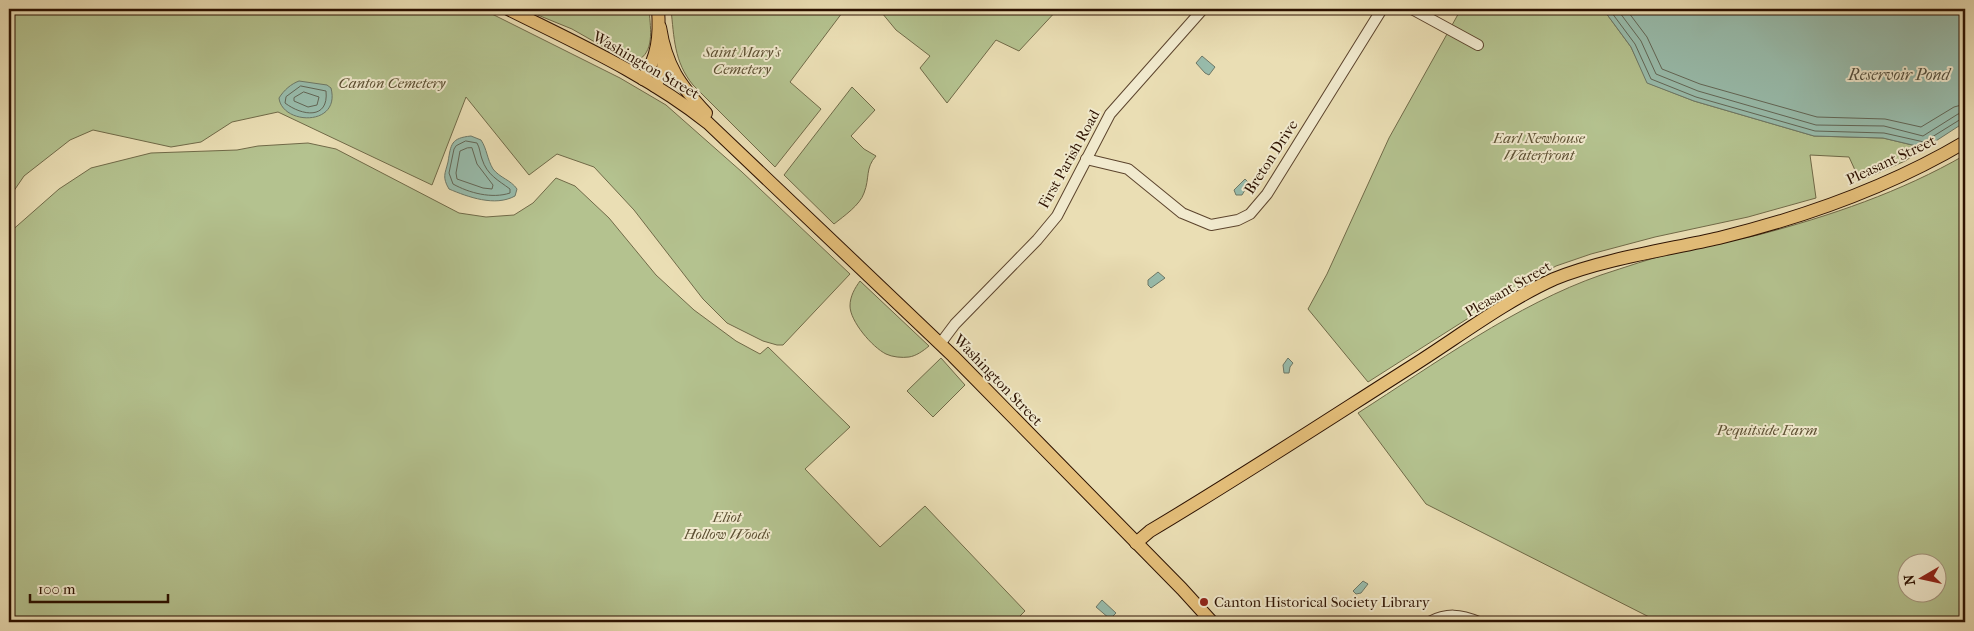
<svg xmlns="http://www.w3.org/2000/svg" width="1974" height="631" viewBox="0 0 1974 631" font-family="'IM FELL French Canon',serif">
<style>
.green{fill:#b4c28f;stroke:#706a48;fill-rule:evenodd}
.water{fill:#98bcac;stroke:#6d7867}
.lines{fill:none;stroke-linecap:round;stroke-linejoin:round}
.shore{stroke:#626656;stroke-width:1}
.minor-casing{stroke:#5c442d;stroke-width:12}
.major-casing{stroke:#2c1100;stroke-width:14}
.minor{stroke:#f1eace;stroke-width:10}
.major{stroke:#e5bf7a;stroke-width:12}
.poi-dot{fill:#8f2418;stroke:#f1eace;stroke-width:2}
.labels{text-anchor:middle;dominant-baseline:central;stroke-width:4;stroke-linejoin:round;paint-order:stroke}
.park-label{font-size:15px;font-style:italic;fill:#5c4f32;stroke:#f1eace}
.street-label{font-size:15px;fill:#2c1100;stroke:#f1eace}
.poi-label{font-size:15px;fill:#2c1100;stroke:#f1eace;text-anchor:start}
.water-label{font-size:16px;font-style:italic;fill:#524d3c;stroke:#f1eace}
</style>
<rect width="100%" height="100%" fill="#eadeb4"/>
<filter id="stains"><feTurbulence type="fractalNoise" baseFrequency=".004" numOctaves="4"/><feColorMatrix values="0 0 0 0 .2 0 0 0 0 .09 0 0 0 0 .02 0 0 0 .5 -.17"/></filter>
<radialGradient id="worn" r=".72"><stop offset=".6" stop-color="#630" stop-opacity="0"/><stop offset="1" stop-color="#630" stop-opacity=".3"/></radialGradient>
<!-- green -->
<g class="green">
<polygon points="9,9 482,9 620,78 666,105 742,172 850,274 783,345 777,345 763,341 727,323 703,299 634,210 594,167 557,154 529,175 466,97 432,185 278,112 232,122 201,142 171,147 93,130 70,140 24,176 9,198"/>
<path d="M 523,9 L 649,9 C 650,25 655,49 640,59 L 634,61 L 623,58 L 572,29 Z"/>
<path d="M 671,9 L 845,9 L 790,82 L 821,109 L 775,167 L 693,85 C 674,62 674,37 671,9 Z"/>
<polygon points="885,9 1058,9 1019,51 996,40 947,103 920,68 930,56 896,30 882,13"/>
<polygon points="1461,9 1603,9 1631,47 1648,83 1694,101 1814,136 1883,138 1925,148 1905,161 1860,181 1849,157 1810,155 1816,198 1748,217 1655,237 1591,254 1556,266 1500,298 1368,382 1308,309 1327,274 1389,138"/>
<path d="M 852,87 L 875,110 L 851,136 L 864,149 L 876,156 C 865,168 870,178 864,193 C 860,205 844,216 834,224 L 784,175 Z"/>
<polygon points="308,143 336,149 459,213 486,217 514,215 533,203 556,178 575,186 609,218 656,275 694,310 736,341 760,354 768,347 850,427 805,469 880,547 925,506 1025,611 1014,622 9,622 9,233 59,189 91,168 151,153 237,150 258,146"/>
<path d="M 1965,155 L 1965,622 L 1659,622 L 1426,504 L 1358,413 C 1433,365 1517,304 1601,275 C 1626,267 1651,258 1677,252 C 1704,246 1731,241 1758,235 C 1830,216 1901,192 1965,155 ZM 1906,564 L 1936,564 L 1936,594 L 1906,594 Z"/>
<path d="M 860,281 L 929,346 C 923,351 916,356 909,357 C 902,358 892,357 886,354 C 872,347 850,321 850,306 C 850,296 855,288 860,281 Z"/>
<polygon points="941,358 965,385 933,417 907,391"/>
</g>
<!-- water -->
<g class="water">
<polygon points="1603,9 1965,9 1965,122 1925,148 1883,138 1814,136 1694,101 1647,83 1631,47"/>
<polygon points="1202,56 1215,67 1209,75 1205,73 1196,63"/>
<path d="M 299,81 L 327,85 L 331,88 C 341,127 282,125 279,98 C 284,90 291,84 299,81 Z"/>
<path d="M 471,136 L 481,140 C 487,149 487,159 493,169 C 500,178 511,180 517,189 L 515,196 C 495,207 468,197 449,189 C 442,177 445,174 448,162 C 451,144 451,138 471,136 Z"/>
<polygon points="1245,179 1249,183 1242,195 1236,195 1234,190"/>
<polygon points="1158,272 1165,278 1151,288 1148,285 1148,280"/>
<polygon points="1288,358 1293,363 1290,367 1289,373 1284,373 1283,365"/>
<polygon points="1363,581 1368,584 1361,593 1356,594 1353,591"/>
<polygon points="1102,600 1116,613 1110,619 1096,607"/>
</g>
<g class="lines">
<!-- shore -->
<g class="shore">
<polyline points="1609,9 1635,44 1651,79 1696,97 1815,131 1884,133 1924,142 1961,119 1965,118"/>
<polyline points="1617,9 1641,41 1656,74 1698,91 1816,125 1884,126 1923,136 1958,114 1965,112"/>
<polyline points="1626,9 1647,37 1662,69 1700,84 1817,117 1885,119 1921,127 1954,107 1965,104"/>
<path d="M 301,86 L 326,91 C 329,120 302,116 285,103 L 286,97 Z"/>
<polygon points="304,92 319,97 317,105 308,107 294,101 294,98"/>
<path d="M 466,141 L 477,143 C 480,148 480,154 482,159 C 487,175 498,180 510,189 L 510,193 C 492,199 469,193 453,184 L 449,173 L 454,149 L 456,146 Z"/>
<polygon points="472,148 477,164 493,185 492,189 483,188 457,179 456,173 460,151 467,148"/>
</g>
<defs>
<g id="minor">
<polyline points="1412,9 1478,45"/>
<polyline points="1086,159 1128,169 1182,213 1211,225 1238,220 1250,214 1267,194 1382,9"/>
<polyline points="940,344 955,324 1037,240 1057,216 1110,114 1203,9"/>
<path d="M 1429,622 C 1447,613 1460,614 1479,622"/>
</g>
<g id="major">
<path d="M 508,9 C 576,43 648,75 708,123 L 953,356 L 1182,589 L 1212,622"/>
<path d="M 660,27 C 666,66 680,85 706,113"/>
<path d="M 643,79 C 658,57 660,35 658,9"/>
<polyline points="655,86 663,70 664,55"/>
<path d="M 1136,543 L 1150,531 C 1239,478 1326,421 1414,365 C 1458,337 1507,300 1554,279 C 1603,259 1666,250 1719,238 C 1805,217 1889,187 1965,142"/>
</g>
</defs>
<!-- minor casing -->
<use href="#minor" class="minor-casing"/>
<!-- major casing -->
<use href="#major" class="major-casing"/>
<!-- minor -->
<use href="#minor" class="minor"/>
<!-- major -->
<use href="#major" class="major"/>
</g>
<!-- markers -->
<circle class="poi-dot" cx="1204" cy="602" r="5"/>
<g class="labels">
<!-- park labels -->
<g class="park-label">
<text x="742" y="52">Saint Mary's<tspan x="742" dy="17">Cemetery</tspan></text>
<text x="392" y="83">Canton Cemetery</text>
<text x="1539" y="138">Earl Newhouse<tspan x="1539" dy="17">Waterfront</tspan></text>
<text x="1767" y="430">Pequitside Farm</text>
<text x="727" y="517">Eliot<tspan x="727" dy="17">Hollow Woods</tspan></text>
</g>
<!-- street labels -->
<g class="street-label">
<text transform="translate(646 65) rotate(30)">Washington Street</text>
<text transform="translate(1271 157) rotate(-57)">Breton Drive</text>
<text transform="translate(1069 159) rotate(-61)">First Parish Road</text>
<text transform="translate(1891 160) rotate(-25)">Pleasant Street</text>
<text transform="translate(1508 289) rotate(-30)">Pleasant Street</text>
<text transform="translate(998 380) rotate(46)">Washington Street</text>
</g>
<!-- poi labels -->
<g class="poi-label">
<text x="1214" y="602">Canton Historical Society Library</text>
</g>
<!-- water labels -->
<g class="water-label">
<text x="1899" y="74">Reservoir Pond</text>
</g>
</g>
<!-- margin -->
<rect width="1974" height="631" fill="none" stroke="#eadeb4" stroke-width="30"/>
<rect x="10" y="10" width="1954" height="611" fill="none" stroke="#2c1100" stroke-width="2.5"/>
<rect x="15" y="15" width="1944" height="601" fill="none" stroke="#2c1100"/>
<!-- north arrow -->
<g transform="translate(1922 578) rotate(261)"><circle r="24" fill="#f1eace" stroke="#a2937c"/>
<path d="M0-4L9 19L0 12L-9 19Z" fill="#8f2418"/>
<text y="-8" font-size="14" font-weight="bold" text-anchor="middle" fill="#2c1100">N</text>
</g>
<!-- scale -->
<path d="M30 594v8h138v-8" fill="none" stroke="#2c1100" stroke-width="2.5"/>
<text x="38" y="594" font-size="15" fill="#2c1100" stroke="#f1eace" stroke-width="4" paint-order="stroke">100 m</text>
<rect width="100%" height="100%" filter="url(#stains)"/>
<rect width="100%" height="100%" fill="url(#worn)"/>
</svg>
